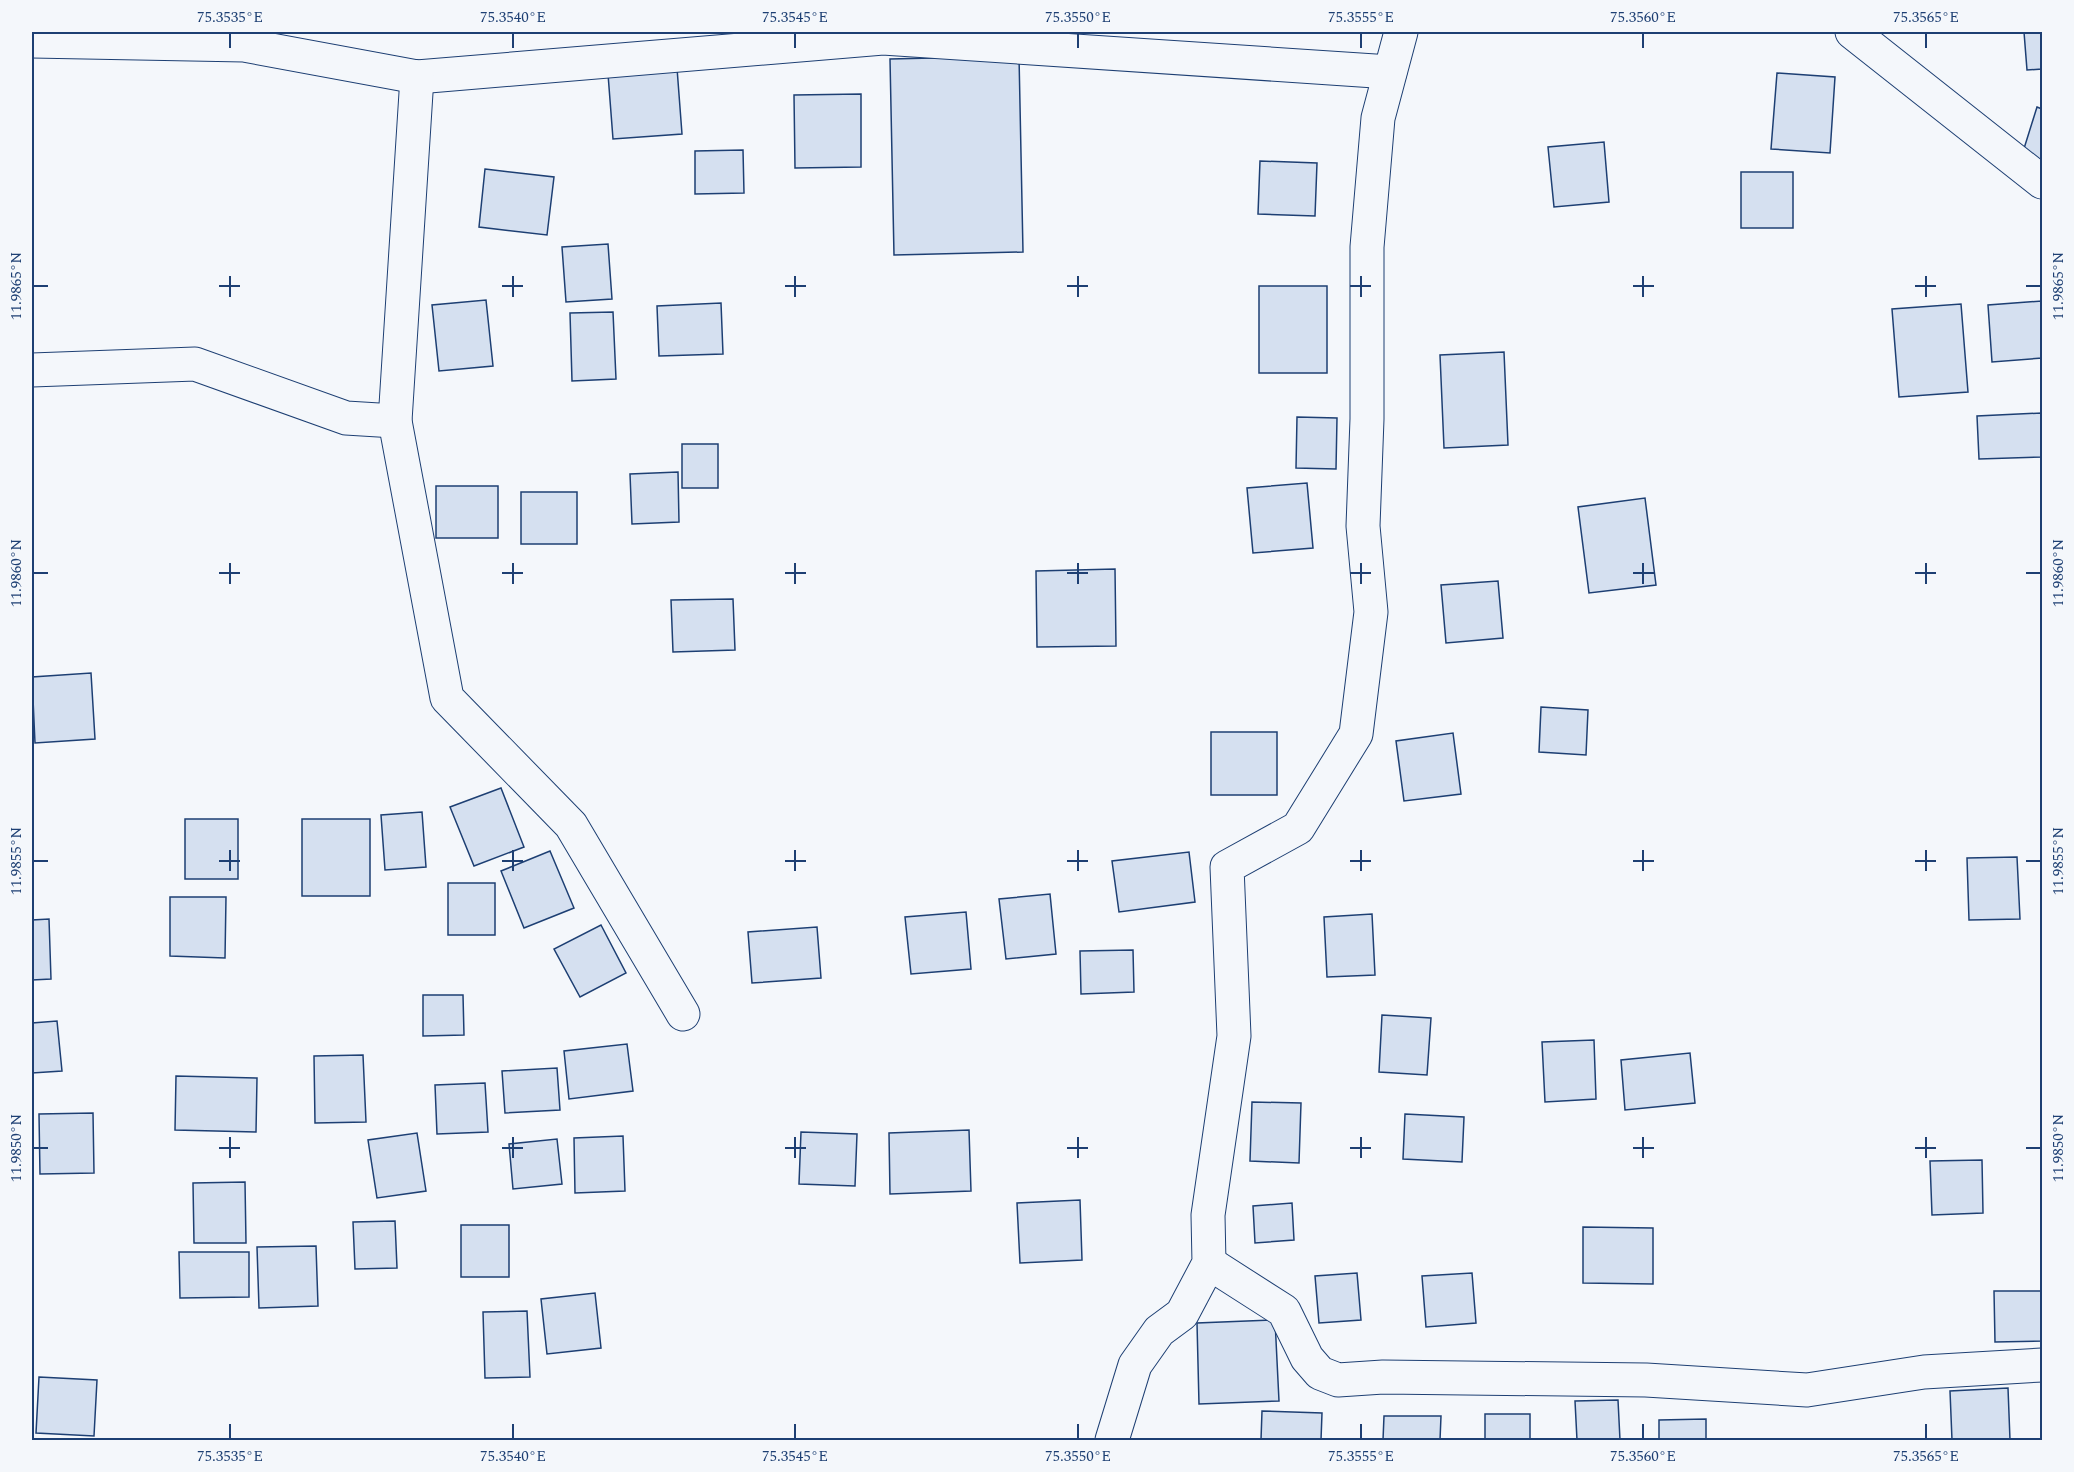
<svg xmlns="http://www.w3.org/2000/svg" width="2074" height="1472" viewBox="0 0 2074 1472" font-family="Spectral,serif">
<style>
.building{fill:#d5e0f0;stroke:#1d3f73;stroke-width:1.5}
.lines{fill:none;stroke-linecap:round;stroke-linejoin:round}
.minor-casing{stroke:#1d3f73;stroke-width:35}
.major-casing{stroke:#1d3f73;stroke-width:35}
.minor{stroke:#f4f7fb;stroke-width:33}
.major{stroke:#f4f7fb;stroke-width:33}
.ticks{fill:none;stroke:#1d3f73;stroke-width:2}
.neatline{fill:none;stroke:#1d3f73;stroke-width:2}
.ticks-label{font-size:15px;text-anchor:middle;fill:#1d3f73}
</style>
<rect width="100%" height="100%" fill="#f4f7fb"/>
<!-- building -->
<g class="building">
<polygon points="2024,32 2042,32 2042,69 2027,70"/>
<polygon points="1019,56 1023,252 894,255 890,59"/>
<polygon points="677,68 682,134 613,139 608,74"/>
<polygon points="1777,73 1835,77 1830,153 1771,149"/>
<polygon points="861,94 861,167 795,168 794,95"/>
<polygon points="2037,107 2042,109 2042,161 2022,155"/>
<polygon points="1604,142 1609,202 1554,207 1548,147"/>
<polygon points="743,150 744,193 695,194 695,151"/>
<polygon points="1260,161 1317,163 1315,216 1258,214"/>
<polygon points="485,169 554,177 547,235 479,227"/>
<rect x="1741" y="172" width="52" height="56"/>
<polygon points="608,244 612,299 566,302 562,247"/>
<rect x="1259" y="286" width="68" height="87"/>
<polygon points="486,300 493,366 439,371 432,305"/>
<polygon points="2042,301 2042,358 1992,362 1988,305"/>
<polygon points="721,303 723,354 659,356 657,306"/>
<polygon points="1961,304 1968,392 1899,397 1892,309"/>
<polygon points="613,312 616,379 572,381 570,313"/>
<polygon points="1504,352 1508,445 1444,448 1440,355"/>
<polygon points="2042,413 2042,457 1979,459 1977,416"/>
<polygon points="1297,417 1337,418 1336,469 1296,468"/>
<rect x="682" y="444" width="36" height="44"/>
<polygon points="678,472 679,522 632,524 630,474"/>
<polygon points="1307,483 1313,548 1253,553 1247,488"/>
<rect x="436" y="486" width="62" height="52"/>
<rect x="521" y="492" width="56" height="52"/>
<polygon points="1645,498 1656,585 1589,593 1578,507"/>
<polygon points="1115,569 1116,646 1037,647 1036,571"/>
<polygon points="1498,581 1503,638 1446,643 1441,585"/>
<polygon points="733,599 735,650 673,652 671,600"/>
<polygon points="91,673 95,739 35,743 32,677"/>
<polygon points="1541,707 1588,710 1586,755 1539,752"/>
<rect x="1211" y="732" width="66" height="63"/>
<polygon points="1453,733 1461,794 1404,801 1396,741"/>
<polygon points="501,788 524,847 474,866 450,807"/>
<polygon points="422,812 426,867 385,870 381,815"/>
<rect x="185" y="819" width="53" height="60"/>
<rect x="302" y="819" width="68" height="77"/>
<polygon points="550,851 574,908 524,928 501,871"/>
<polygon points="1189,852 1195,902 1119,912 1112,861"/>
<polygon points="2017,857 2020,919 1969,920 1967,858"/>
<rect x="448" y="883" width="47" height="52"/>
<polygon points="1050,894 1056,954 1006,959 999,899"/>
<polygon points="170,897 226,897 225,958 170,956"/>
<polygon points="966,912 971,969 911,974 905,917"/>
<polygon points="1372,914 1375,975 1327,977 1324,917"/>
<polygon points="49,919 51,979 32,980 32,920"/>
<polygon points="601,925 626,973 580,997 554,949"/>
<polygon points="817,927 821,978 752,983 748,932"/>
<polygon points="1133,950 1134,992 1081,994 1080,951"/>
<polygon points="423,995 463,995 464,1035 423,1036"/>
<polygon points="1382,1015 1431,1018 1427,1075 1379,1072"/>
<polygon points="57,1021 62,1071 32,1073 32,1023"/>
<polygon points="1594,1040 1596,1099 1545,1102 1542,1042"/>
<polygon points="627,1044 633,1091 569,1099 564,1051"/>
<polygon points="1690,1053 1695,1103 1625,1110 1621,1060"/>
<polygon points="363,1055 366,1122 315,1123 314,1056"/>
<polygon points="557,1068 560,1110 505,1113 502,1071"/>
<polygon points="176,1076 257,1078 256,1132 175,1130"/>
<polygon points="485,1083 488,1132 437,1134 435,1085"/>
<polygon points="1252,1102 1301,1103 1299,1163 1250,1161"/>
<polygon points="93,1113 94,1173 40,1174 39,1114"/>
<polygon points="1405,1114 1464,1117 1462,1162 1403,1159"/>
<polygon points="969,1130 971,1191 890,1194 889,1133"/>
<polygon points="801,1132 857,1134 855,1186 799,1184"/>
<polygon points="417,1133 426,1191 377,1198 368,1140"/>
<polygon points="623,1136 625,1191 575,1193 574,1138"/>
<polygon points="557,1139 562,1184 513,1189 509,1144"/>
<polygon points="1982,1160 1983,1213 1932,1215 1930,1161"/>
<polygon points="245,1182 246,1243 194,1243 193,1183"/>
<polygon points="1080,1200 1082,1260 1020,1263 1017,1203"/>
<polygon points="1292,1203 1294,1240 1255,1243 1253,1206"/>
<polygon points="395,1221 397,1268 355,1269 353,1222"/>
<rect x="461" y="1225" width="48" height="52"/>
<polygon points="1583,1227 1653,1228 1653,1284 1583,1283"/>
<polygon points="316,1246 318,1306 259,1308 257,1247"/>
<polygon points="179,1252 249,1252 249,1297 180,1298"/>
<polygon points="1357,1273 1361,1320 1319,1323 1315,1276"/>
<polygon points="1472,1273 1476,1323 1426,1327 1422,1276"/>
<polygon points="1994,1291 2042,1291 2042,1341 1995,1342"/>
<polygon points="595,1293 601,1348 547,1354 541,1299"/>
<polygon points="527,1311 530,1377 485,1378 483,1312"/>
<polygon points="1275,1320 1279,1401 1199,1404 1197,1323"/>
<polygon points="39,1377 97,1380 94,1436 36,1433"/>
<polygon points="2008,1388 2010,1440 1952,1440 1950,1391"/>
<polygon points="1618,1400 1620,1440 1577,1440 1575,1401"/>
<polygon points="1262,1411 1322,1413 1321,1440 1261,1440"/>
<rect x="1485" y="1414" width="45" height="26"/>
<polygon points="1384,1416 1441,1416 1440,1440 1383,1440"/>
<polygon points="1706,1419 1706,1440 1659,1440 1659,1420"/>
</g>
<g class="lines">
<defs>
<g id="minor">
<polyline points="32,41 244,45 417,77 883,38 1390,72"/>
<polyline points="417,77 395,421 447,698 571,825 683,1014"/>
<polyline points="32,370 195,364 346,418 395,421"/>
<polyline points="1209,1263 1284,1311 1307,1358 1320,1373 1338,1380 1383,1377 1646,1380 1807,1390 1924,1372 2042,1365"/>
<polyline points="1112,1440 1135,1365 1159,1331 1182,1314 1209,1263 1208,1215 1234,1036 1227,867 1298,828 1356,734 1371,612 1363,526 1367,419 1367,247 1378,118 1401,32"/>
</g>
<polyline id="major" points="1852,32 2042,182"/>
</defs>
<!-- minor casing -->
<use href="#minor" class="minor-casing"/>
<!-- major casing -->
<use href="#major" class="major-casing"/>
<!-- minor -->
<use href="#minor" class="minor"/>
<!-- major -->
<use href="#major" class="major"/>
</g>
<!-- ticks -->
<path class="ticks" d="M 230,33 L 230,48M 513,33 L 513,48M 795,33 L 795,48M 1078,33 L 1078,48M 1361,33 L 1361,48M 1643,33 L 1643,48M 1926,33 L 1926,48M 230,276 L 230,297M 513,276 L 513,297M 795,276 L 795,297M 1078,276 L 1078,297M 1361,276 L 1361,297M 1643,276 L 1643,297M 1926,276 L 1926,297M 33,286 L 48,286M 219,286 L 240,286M 502,286 L 523,286M 785,286 L 806,286M 1067,286 L 1088,286M 1350,286 L 1371,286M 1633,286 L 1654,286M 1915,286 L 1936,286M 2026,286 L 2041,286M 230,563 L 230,584M 513,563 L 513,584M 795,563 L 795,584M 1078,563 L 1078,584M 1361,563 L 1361,584M 1643,563 L 1643,584M 1926,563 L 1926,584M 33,573 L 48,573M 219,573 L 240,573M 502,573 L 523,573M 785,573 L 806,573M 1067,573 L 1088,573M 1350,573 L 1371,573M 1633,573 L 1654,573M 1915,573 L 1936,573M 2026,573 L 2041,573M 230,850 L 230,871M 513,850 L 513,871M 795,850 L 795,871M 1078,850 L 1078,871M 1361,850 L 1361,871M 1643,850 L 1643,871M 1926,850 L 1926,871M 33,861 L 48,861M 219,861 L 240,861M 502,861 L 523,861M 785,861 L 806,861M 1067,861 L 1088,861M 1350,861 L 1371,861M 1633,861 L 1654,861M 1915,861 L 1936,861M 2026,861 L 2041,861M 230,1137 L 230,1158M 513,1137 L 513,1158M 795,1137 L 795,1158M 1078,1137 L 1078,1158M 1361,1137 L 1361,1158M 1643,1137 L 1643,1158M 1926,1137 L 1926,1158M 33,1148 L 48,1148M 219,1148 L 240,1148M 502,1148 L 523,1148M 785,1148 L 806,1148M 1067,1148 L 1088,1148M 1350,1148 L 1371,1148M 1633,1148 L 1654,1148M 1915,1148 L 1936,1148M 2026,1148 L 2041,1148M 230,1424 L 230,1439M 513,1424 L 513,1439M 795,1424 L 795,1439M 1078,1424 L 1078,1439M 1361,1424 L 1361,1439M 1643,1424 L 1643,1439M 1926,1424 L 1926,1439"/>
<!-- border -->
<rect width="2074" height="1472" fill="none" stroke="#f4f7fb" stroke-width="66"/>
<rect x="33" y="33" width="2008" height="1406" class="neatline"/>
<g class="ticks-label">
<text x="230" y="22">75.3535°E</text>
<text x="513" y="22">75.3540°E</text>
<text x="795" y="22">75.3545°E</text>
<text x="1078" y="22">75.3550°E</text>
<text x="1361" y="22">75.3555°E</text>
<text x="1643" y="22">75.3560°E</text>
<text x="1926" y="22">75.3565°E</text>
<text transform="translate(16 286) rotate(-90)" y="5">11.9865°N</text>
<text transform="translate(2058 286) rotate(-90)" y="5">11.9865°N</text>
<text transform="translate(16 573) rotate(-90)" y="5">11.9860°N</text>
<text transform="translate(2058 573) rotate(-90)" y="5">11.9860°N</text>
<text transform="translate(16 861) rotate(-90)" y="5">11.9855°N</text>
<text transform="translate(2058 861) rotate(-90)" y="5">11.9855°N</text>
<text transform="translate(16 1148) rotate(-90)" y="5">11.9850°N</text>
<text transform="translate(2058 1148) rotate(-90)" y="5">11.9850°N</text>
<text x="230" y="1461">75.3535°E</text>
<text x="513" y="1461">75.3540°E</text>
<text x="795" y="1461">75.3545°E</text>
<text x="1078" y="1461">75.3550°E</text>
<text x="1361" y="1461">75.3555°E</text>
<text x="1643" y="1461">75.3560°E</text>
<text x="1926" y="1461">75.3565°E</text>
</g>
</svg>
